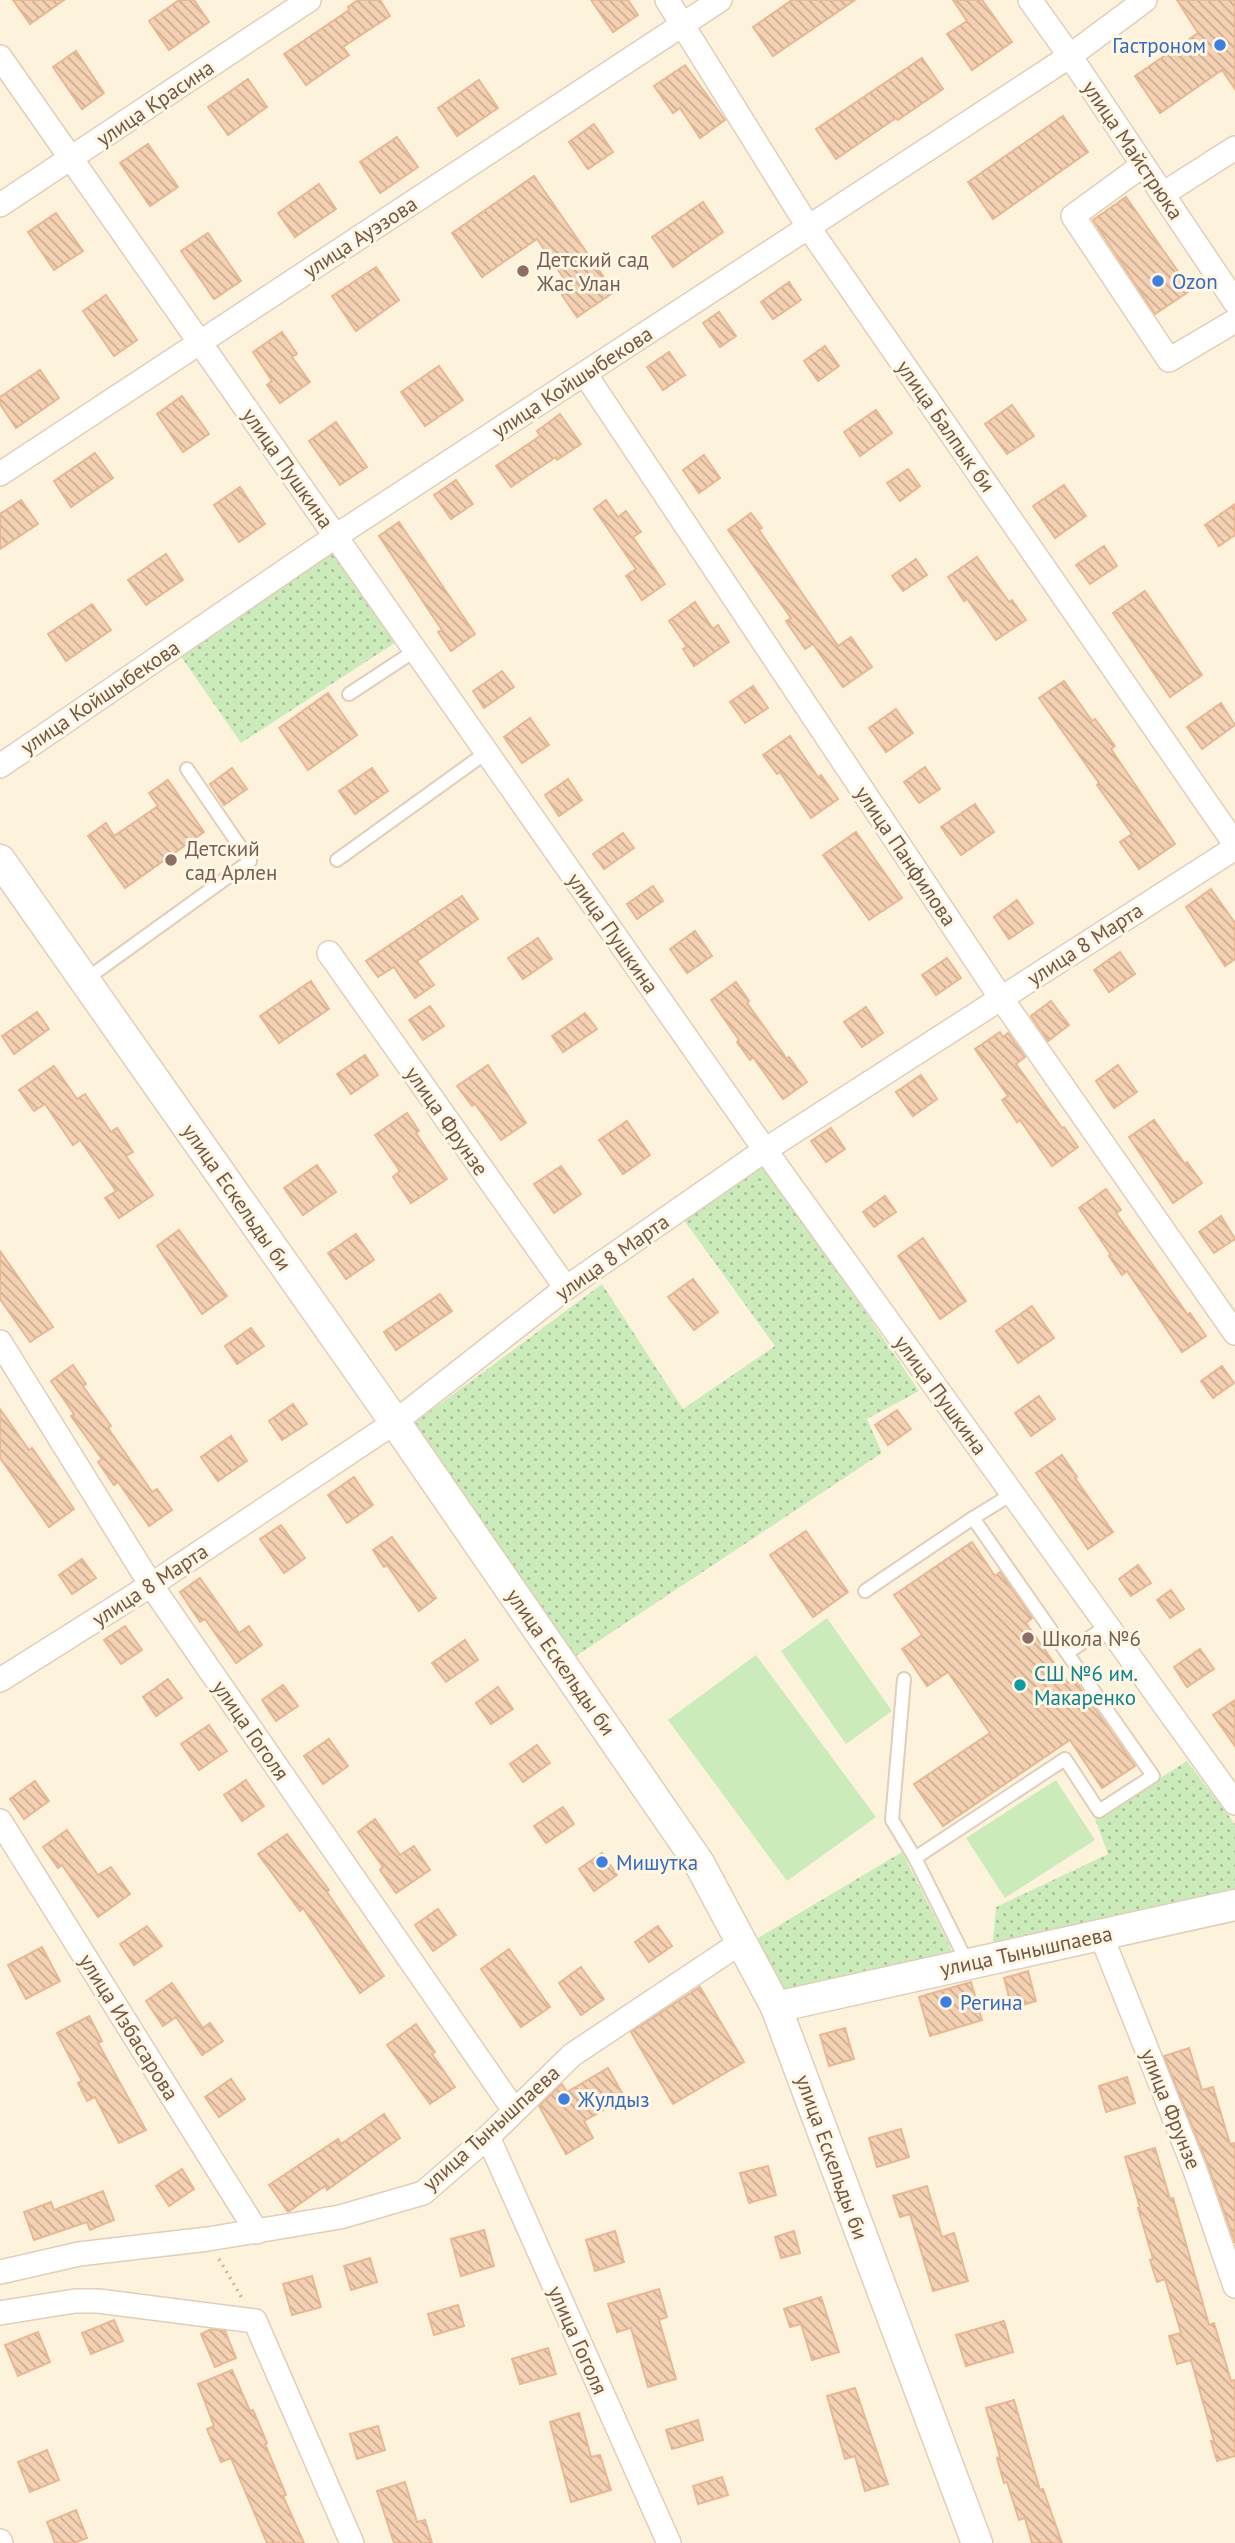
<svg xmlns="http://www.w3.org/2000/svg" width="1235" height="2543" viewBox="0 0 1235 2543" font-family="'PT Sans',sans-serif">
<style>
.grass{fill:url(#grass-dots)}
.pitch{fill:#ccebbb}
.building{fill:url(#building-back-hatch);stroke:#e7b893;stroke-width:2}
.lines{fill:none;stroke-linecap:round;stroke-linejoin:round}
.service-casing{stroke:#e1ceb9;stroke-width:16}
.minor-casing{stroke:#e1ceb9;stroke-width:26}
.tertiary-casing{stroke:#e1ceb9;stroke-width:33}
.path{stroke:#d8b497;stroke-width:3.5;stroke-dasharray:2 5;stroke-linecap:butt}
.service{stroke:#fff;stroke-width:12}
.minor{stroke:#fff;stroke-width:23}
.tertiary{stroke:#fff;stroke-width:30}
.shop-dot{fill:#3f7fe0;stroke:#fff6e4;stroke-width:2.5}
.education-dot{fill:#8d6e63;stroke:#fff6e4;stroke-width:2.5}
.culture-dot{fill:#0f9aa8;stroke:#fff6e4;stroke-width:2.5}
.labels{text-anchor:middle;dominant-baseline:central;stroke-width:6;stroke-linejoin:round;paint-order:stroke}
.shop-label{font-size:21px;fill:#366cbe;stroke:#fff6e4;text-anchor:start}
.street-label{font-size:21px;fill:#735845;stroke:#fff6e4}
.education-label{font-size:21px;fill:#785e54;stroke:#fff6e4;text-anchor:start}
.culture-label{font-size:21px;fill:#0d838f;stroke:#fff6e4;text-anchor:start}
</style>
<defs>
<pattern id="grass-dots" width="8" height="8" patternUnits="userSpaceOnUse" patternTransform="scale(1.75)"><rect width="8" height="8" fill="#ccebbb"/><path d="M2 2h.1M6 6h.1" fill="none" stroke="#aac19a" stroke-width="1.8" stroke-linecap="round"/></pattern>
<pattern id="building-back-hatch" width="6" height="6" patternUnits="userSpaceOnUse" patternTransform="scale(1.75)"><rect width="6" height="6" fill="#f4d1b3"/><path d="M-1 5l2 2M0 0l6 6M5-1l2 2" fill="none" stroke="#caac93"/></pattern>
</defs>
<rect width="100%" height="100%" fill="#fdf3dd"/>
<!-- grass -->
<g class="grass">
<polygon points="331,548 398,641 241,743 180,655"/>
<polygon points="765,1164 919,1391 867,1419 882,1453 567,1662 413,1424 602,1284 683,1409 775,1346 681,1216"/>
<polygon points="1187,1761 1235,1824 1235,1895 992,1951 996,1907 1108,1854 1095,1819"/>
<polygon points="902,1852 957,1961 774,2001 758,1938"/>
</g>
<!-- pitch -->
<g class="pitch">
<polygon points="827,1618 892,1711 846,1744 781,1651"/>
<polygon points="756,1655 876,1817 787,1881 668,1720"/>
<polygon points="1056,1780 1095,1840 1005,1898 966,1838"/>
</g>
<!-- building -->
<g class="building">
<polygon points="13,0 64,0 30,24"/>
<polygon points="179,0 194,0 209,22 169,50 149,21"/>
<polygon points="358,0 380,0 390,16 343,47 349,55 306,85 284,54 349,10 348,7"/>
<polygon points="591,0 628,0 638,15 613,32"/>
<polygon points="792,0 855,0 773,56 753,27"/>
<polygon points="953,0 982,0 1012,42 972,70 947,34 967,21"/>
<polygon points="1177,0 1235,0 1235,89 1222,70 1160,113 1135,76 1198,33"/>
<polygon points="76,51 104,93 82,109 53,67"/>
<polygon points="922,58 943,89 898,120 896,118 836,159 816,129"/>
<polygon points="685,65 725,120 700,138 680,108 673,113 654,86"/>
<polygon points="248,79 267,107 228,135 208,107"/>
<polygon points="479,80 498,108 457,136 438,108"/>
<polygon points="1063,116 1088,152 993,219 968,182"/>
<polygon points="594,124 613,152 588,169 569,142"/>
<polygon points="397,137 418,167 380,193 360,162"/>
<polygon points="148,144 178,187 150,206 120,163"/>
<polygon points="534,176 614,292 577,317 562,295 571,289 537,239 482,277 452,233"/>
<polygon points="319,184 336,209 295,237 278,213"/>
<polygon points="1126,197 1191,290 1155,314 1093,220"/>
<polygon points="703,202 723,232 673,267 652,237"/>
<polygon points="56,213 83,251 54,270 28,232"/>
<polygon points="208,233 241,281 214,299 181,251"/>
<polygon points="376,267 399,300 356,331 332,296"/>
<polygon points="789,282 801,300 773,319 761,302"/>
<polygon points="106,295 137,340 114,356 83,311"/>
<polygon points="719,312 736,336 720,347 703,323"/>
<polygon points="282,332 297,354 292,357 310,382 280,403 267,385 272,381 253,352"/>
<polygon points="825,346 839,366 818,381 804,361"/>
<polygon points="669,352 685,375 663,390 647,367"/>
<polygon points="439,366 463,400 425,426 401,392"/>
<polygon points="40,370 59,398 16,428 0,404 0,397"/>
<polygon points="182,396 209,434 183,452 157,414"/>
<polygon points="1012,405 1034,436 1007,454 985,424"/>
<polygon points="876,410 892,433 860,456 844,432"/>
<polygon points="560,414 581,444 557,460 556,457 511,487 496,466 540,436 537,431"/>
<polygon points="336,422 367,467 340,485 309,441"/>
<polygon points="95,453 113,478 71,507 54,481"/>
<polygon points="704,455 720,478 699,493 683,470"/>
<polygon points="908,469 920,486 900,501 887,483"/>
<polygon points="456,480 473,504 451,519 434,495"/>
<polygon points="1064,485 1086,516 1055,538 1033,506"/>
<polygon points="240,487 265,524 239,542 214,505"/>
<polygon points="21,500 38,524 0,549 0,514"/>
<polygon points="606,500 618,517 626,511 641,532 633,537 665,584 642,600 626,576 636,569 594,509"/>
<polygon points="1235,504 1235,535 1219,546 1205,525"/>
<polygon points="751,513 762,528 759,530 838,646 851,637 872,667 843,687 813,644 805,649 786,621 791,618 728,530"/>
<polygon points="399,522 475,634 451,651 438,632 442,630 379,536"/>
<polygon points="1104,546 1117,566 1090,584 1076,565"/>
<polygon points="166,554 183,580 146,605 128,580"/>
<polygon points="977,557 1009,602 1012,600 1026,620 996,640 967,599 964,601 948,577"/>
<polygon points="916,559 927,575 903,591 892,576"/>
<polygon points="1145,591 1202,675 1170,697 1113,613"/>
<polygon points="695,602 713,629 718,625 729,642 694,666 683,649 687,647 669,621"/>
<polygon points="92,604 111,630 66,661 48,634"/>
<polygon points="502,671 514,687 484,708 473,691"/>
<polygon points="1064,681 1092,721 1095,719 1115,746 1111,749 1175,844 1139,869 1120,842 1132,834 1097,785 1099,783 1039,698"/>
<polygon points="753,686 768,708 745,723 730,702"/>
<polygon points="328,693 357,735 308,770 279,728"/>
<polygon points="1221,703 1235,725 1202,749 1187,727"/>
<polygon points="896,709 913,733 886,752 869,728"/>
<polygon points="530,718 549,745 522,763 504,737"/>
<polygon points="790,736 818,777 821,775 838,799 811,818 780,772 777,774 763,755"/>
<polygon points="925,767 940,789 919,803 904,782"/>
<polygon points="232,768 247,789 224,805 210,784"/>
<polygon points="372,768 388,791 355,814 339,791"/>
<polygon points="568,779 582,800 559,816 545,795"/>
<polygon points="168,780 204,832 125,888 88,836 106,823 114,836 158,806 149,793"/>
<polygon points="975,804 994,832 961,855 941,827"/>
<polygon points="856,832 902,898 869,920 823,855"/>
<polygon points="623,833 634,848 604,869 593,854"/>
<polygon points="653,886 663,901 637,919 627,904"/>
<polygon points="1211,889 1235,923 1235,959 1225,966 1186,907"/>
<polygon points="462,896 478,919 417,961 434,985 415,998 394,967 378,977 366,961"/>
<polygon points="1017,900 1033,923 1009,939 994,917"/>
<polygon points="695,931 712,956 687,973 670,949"/>
<polygon points="538,938 552,959 523,979 508,958"/>
<polygon points="1120,952 1135,974 1109,992 1094,970"/>
<polygon points="947,958 961,978 936,995 922,975"/>
<polygon points="311,981 329,1009 279,1043 260,1016"/>
<polygon points="736,982 749,1001 747,1003 787,1059 789,1057 807,1082 783,1099 753,1057 750,1060 737,1042 739,1040 711,1000"/>
<polygon points="1051,1001 1069,1025 1048,1041 1031,1016"/>
<polygon points="430,1006 444,1026 423,1040 409,1020"/>
<polygon points="866,1007 883,1033 862,1047 844,1022"/>
<polygon points="37,1012 49,1029 14,1054 2,1036"/>
<polygon points="585,1013 597,1029 563,1052 552,1036"/>
<polygon points="1000,1032 1003,1037 1008,1033 1025,1057 1016,1064 1062,1128 1064,1127 1078,1147 1052,1166 1020,1120 1017,1122 1002,1100 1008,1096 975,1049"/>
<polygon points="365,1055 378,1075 351,1094 337,1074"/>
<polygon points="488,1065 526,1123 501,1140 475,1104 472,1106 457,1086"/>
<polygon points="1118,1065 1137,1092 1114,1108 1096,1081"/>
<polygon points="54,1066 77,1099 85,1094 111,1132 117,1128 133,1152 126,1156 153,1195 119,1218 105,1198 116,1191 80,1140 73,1145 45,1104 34,1111 19,1090"/>
<polygon points="921,1075 937,1099 913,1116 896,1092"/>
<polygon points="407,1113 419,1131 416,1133 447,1179 411,1203 393,1177 400,1171 375,1135"/>
<polygon points="1154,1120 1185,1164 1187,1162 1202,1183 1173,1203 1129,1137"/>
<polygon points="627,1121 650,1155 623,1174 599,1140"/>
<polygon points="831,1128 845,1149 826,1162 811,1141"/>
<polygon points="317,1165 336,1192 303,1215 284,1188"/>
<polygon points="561,1166 581,1194 554,1213 534,1184"/>
<polygon points="1106,1189 1121,1210 1116,1213 1188,1315 1190,1313 1206,1336 1182,1352 1127,1271 1122,1275 1109,1256 1111,1255 1079,1208"/>
<polygon points="885,1196 896,1212 874,1227 863,1212"/>
<polygon points="1221,1216 1235,1239 1214,1253 1199,1232"/>
<polygon points="179,1230 227,1296 202,1314 157,1246"/>
<polygon points="356,1234 374,1260 346,1279 328,1253"/>
<polygon points="923,1238 966,1301 940,1319 898,1256"/>
<polygon points="0,1251 53,1327 30,1342 0,1299"/>
<polygon points="693,1279 718,1312 694,1330 668,1297"/>
<polygon points="440,1294 452,1311 396,1350 384,1332"/>
<polygon points="1032,1306 1054,1338 1018,1363 996,1331"/>
<polygon points="251,1328 264,1346 237,1364 225,1346"/>
<polygon points="73,1365 86,1384 83,1386 111,1426 108,1428 152,1492 157,1489 172,1510 149,1526 118,1482 114,1485 98,1462 102,1459 71,1416 74,1414 51,1381"/>
<polygon points="1222,1366 1234,1383 1213,1398 1201,1381"/>
<polygon points="1039,1396 1055,1419 1031,1436 1015,1413"/>
<polygon points="293,1404 307,1424 282,1440 269,1421"/>
<polygon points="0,1409 29,1450 32,1448 74,1509 49,1527 0,1458"/>
<polygon points="897,1410 911,1429 888,1445 875,1425"/>
<polygon points="231,1436 247,1461 218,1481 201,1457"/>
<polygon points="1062,1455 1077,1477 1075,1478 1113,1532 1088,1549 1036,1473"/>
<polygon points="354,1477 373,1505 347,1523 328,1495"/>
<polygon points="281,1525 305,1558 284,1573 260,1539"/>
<polygon points="806,1531 848,1592 813,1617 770,1555"/>
<polygon points="392,1537 436,1598 419,1611 387,1565 384,1567 373,1550"/>
<polygon points="972,1542 995,1576 1000,1572 1032,1618 1026,1623 1068,1683 1074,1679 1135,1766 1102,1788 1070,1740 943,1826 914,1784 990,1733 948,1672 927,1686 902,1649 922,1635 894,1595"/>
<polygon points="82,1559 96,1578 72,1594 59,1575"/>
<polygon points="1138,1565 1151,1583 1131,1596 1119,1579"/>
<polygon points="200,1578 239,1633 249,1626 262,1645 236,1663 205,1619 200,1622 180,1592"/>
<polygon points="1171,1590 1184,1609 1170,1618 1157,1600"/>
<polygon points="125,1626 142,1650 121,1664 104,1640"/>
<polygon points="465,1640 478,1660 446,1682 432,1663"/>
<polygon points="1200,1649 1214,1669 1187,1687 1174,1667"/>
<polygon points="168,1679 182,1698 156,1716 143,1697"/>
<polygon points="283,1685 298,1706 276,1721 262,1700"/>
<polygon points="498,1687 513,1709 491,1724 476,1703"/>
<polygon points="1235,1700 1235,1746 1213,1715"/>
<polygon points="209,1725 227,1751 199,1770 181,1744"/>
<polygon points="329,1739 348,1766 323,1784 304,1756"/>
<polygon points="537,1745 550,1763 523,1782 510,1764"/>
<polygon points="246,1780 264,1806 242,1821 224,1795"/>
<polygon points="35,1781 49,1801 24,1819 10,1799"/>
<polygon points="563,1807 574,1824 546,1843 534,1826"/>
<polygon points="375,1819 400,1855 414,1846 430,1870 396,1893 380,1870 383,1867 358,1832"/>
<polygon points="67,1830 98,1875 111,1867 130,1894 98,1917 62,1865 58,1868 43,1847"/>
<polygon points="287,1834 329,1890 327,1892 384,1976 360,1993 303,1908 300,1911 258,1854"/>
<polygon points="602,1853 617,1875 594,1891 579,1869"/>
<polygon points="438,1909 456,1935 433,1951 415,1925"/>
<polygon points="147,1926 162,1946 134,1965 120,1944"/>
<polygon points="658,1926 672,1946 649,1962 635,1942"/>
<polygon points="42,1947 60,1981 26,1999 8,1965"/>
<polygon points="509,1949 550,2007 521,2027 481,1969"/>
<polygon points="581,1967 604,1999 581,2015 559,1983"/>
<polygon points="1028,1971 1036,2001 1012,2008 1004,1978"/>
<polygon points="971,1982 982,2020 930,2036 919,1997"/>
<polygon points="172,1983 203,2028 210,2023 223,2041 202,2055 176,2017 163,2026 146,2001"/>
<polygon points="700,1987 744,2062 673,2104 631,2032"/>
<polygon points="89,2016 102,2041 98,2043 146,2130 119,2143 95,2097 87,2101 78,2083 82,2081 57,2033"/>
<polygon points="416,2024 435,2052 432,2054 455,2087 430,2104 387,2045"/>
<polygon points="845,2028 854,2059 829,2066 820,2035"/>
<polygon points="1189,2048 1202,2090 1213,2087 1230,2144 1235,2143 1235,2243 1208,2165 1164,2056"/>
<polygon points="608,2068 625,2098 584,2121 593,2138 566,2154 539,2106 562,2084 567,2092"/>
<polygon points="1127,2077 1135,2103 1106,2112 1099,2086"/>
<polygon points="231,2079 245,2099 219,2117 205,2097"/>
<polygon points="384,2114 400,2138 327,2190 325,2186 288,2212 269,2185 338,2139 341,2144"/>
<polygon points="901,2129 909,2157 877,2167 869,2138"/>
<polygon points="1155,2148 1170,2199 1173,2198 1209,2325 1214,2323 1231,2381 1235,2380 1235,2456 1217,2461 1211,2441 1214,2441 1191,2360 1177,2364 1169,2336 1181,2333 1165,2279 1157,2282 1150,2260 1153,2259 1138,2208 1140,2208 1125,2157"/>
<polygon points="768,2166 776,2195 749,2203 740,2173"/>
<polygon points="182,2169 194,2189 169,2206 156,2186"/>
<polygon points="927,2186 942,2237 954,2233 968,2281 933,2291 910,2214 900,2217 893,2196"/>
<polygon points="103,2191 114,2220 90,2230 87,2222 34,2240 24,2212 51,2202 54,2210"/>
<polygon points="484,2230 494,2266 461,2276 451,2239"/>
<polygon points="615,2231 624,2262 595,2271 586,2240"/>
<polygon points="794,2231 800,2253 781,2258 775,2237"/>
<polygon points="370,2258 377,2282 351,2290 344,2266"/>
<polygon points="312,2276 321,2307 292,2315 283,2284"/>
<polygon points="659,2289 667,2317 659,2320 676,2379 648,2387 631,2328 617,2332 608,2304"/>
<polygon points="821,2297 839,2352 812,2360 801,2324 790,2327 784,2309"/>
<polygon points="458,2305 464,2326 434,2335 428,2314"/>
<polygon points="114,2320 123,2341 91,2354 82,2333"/>
<polygon points="1004,2321 1013,2352 966,2366 956,2335"/>
<polygon points="211,2329 225,2331 236,2358 215,2367 201,2334"/>
<polygon points="38,2332 50,2362 18,2376 5,2345"/>
<polygon points="548,2348 556,2374 520,2384 512,2359"/>
<polygon points="232,2370 250,2411 253,2410 267,2443 265,2444 286,2495 283,2496 304,2543 267,2543 231,2458 221,2462 207,2429 214,2426 198,2384"/>
<polygon points="855,2388 888,2484 865,2491 855,2456 845,2459 827,2396"/>
<polygon points="1014,2400 1040,2490 1043,2489 1062,2543 1032,2543 1025,2518 1019,2520 1007,2482 1004,2483 997,2458 1000,2457 986,2408"/>
<polygon points="579,2413 591,2457 600,2455 611,2490 571,2502 550,2422"/>
<polygon points="698,2420 703,2440 672,2449 666,2430"/>
<polygon points="378,2426 385,2450 357,2459 350,2434"/>
<polygon points="47,2450 59,2480 30,2492 18,2462"/>
<polygon points="722,2477 728,2495 698,2504 693,2486"/>
<polygon points="405,2482 417,2522 425,2520 432,2543 394,2543 377,2491"/>
<polygon points="76,2510 87,2538 74,2543 55,2543 47,2522"/>
</g>
<g class="lines">
<defs>
<g id="service">
<polyline points="349,694 416,650"/>
<polyline points="337,860 487,752"/>
<polyline points="85,980 250,861 187,769"/>
<polyline points="973,1518 1012,1494"/>
<polyline points="865,1591 973,1518 1067,1653 1107,1626"/>
<polyline points="904,1679 892,1820 915,1858 1065,1759 1099,1811 1153,1776 1067,1653"/>
<polyline points="915,1858 968,1964"/>
</g>
<g id="minor">
<polyline points="667,0 809,228 1235,844"/>
<polyline points="1030,0 1070,56 1235,302"/>
<polyline points="0,57 765,1150 1235,1803"/>
<polyline points="1143,165 1073,216 1169,360 1235,321"/>
<polyline points="1163,194 1235,148"/>
<polyline points="0,205 309,0"/>
<polyline points="585,374 1001,998 1235,1333"/>
<polyline points="0,474 720,0"/>
<polyline points="0,766 336,536 1070,56 1145,0"/>
<polyline points="329,953 566,1288"/>
<polyline points="0,1342 151,1585 514,2110"/>
<polyline points="0,1680 151,1585 395,1422 566,1288 765,1150 1235,848"/>
<polyline points="0,1821 257,2232"/>
<polyline points="1101,1935 1195,2170 1235,2286"/>
<polyline points="488,2137 669,2543"/>
<polyline points="0,2272 79,2254 208,2239 340,2217 423,2193 488,2137 572,2055 743,1941"/>
<polyline points="0,2313 75,2301 98,2301 255,2321 352,2543"/>
<polyline points="0,2541 1,2543"/>
</g>
<g id="tertiary">
<polyline points="0,860 395,1422 699,1863 776,2007 977,2543"/>
<polyline points="776,2007 1235,1905"/>
</g>
</defs>
<!-- service casing -->
<use href="#service" class="service-casing"/>
<!-- minor casing -->
<use href="#minor" class="minor-casing"/>
<!-- tertiary casing -->
<use href="#tertiary" class="tertiary-casing"/>
<!-- path -->
<polyline class="path" points="219,2259 242,2298"/>
<!-- service -->
<use href="#service" class="service"/>
<!-- minor -->
<use href="#minor" class="minor"/>
<!-- tertiary -->
<use href="#tertiary" class="tertiary"/>
</g>
<!-- markers -->
<g class="shop-dot">
<circle cx="1220" cy="45" r="7"/>
<circle cx="1158" cy="281" r="7"/>
<circle cx="602" cy="1862" r="7"/>
<circle cx="946" cy="2002" r="7"/>
<circle cx="564" cy="2099" r="7"/>
</g>
<g class="education-dot">
<circle cx="523" cy="271" r="7"/>
<circle cx="171" cy="860" r="7"/>
<circle cx="1028" cy="1638" r="7"/>
</g>
<circle class="culture-dot" cx="1020" cy="1685" r="7"/>
<g class="labels">
<!-- shop labels -->
<g class="shop-label">
<text x="1206" y="45" text-anchor="end">Гастроном</text>
<text x="1172" y="281">Ozon</text>
<text x="616" y="1862">Мишутка</text>
<text x="960" y="2002">Регина</text>
<text x="578" y="2099">Жулдыз</text>
</g>
<!-- street labels -->
<g class="street-label">
<text transform="translate(155 103) rotate(-34)">улица Красина</text>
<text transform="translate(1133 150) rotate(56)">улица Майстрюка</text>
<text transform="translate(360 237) rotate(-33)">улица Ауэзова</text>
<text transform="translate(572 382) rotate(-33)">улица Койшыбекова</text>
<text transform="translate(946 426) rotate(55)">улица Балпык би</text>
<text transform="translate(288 468) rotate(55)">улица Пушкина</text>
<text transform="translate(100 697) rotate(-34)">улица Койшыбекова</text>
<text transform="translate(906 856) rotate(56)">улица Панфилова</text>
<text transform="translate(613 933) rotate(55)">улица Пушкина</text>
<text transform="translate(1085 944) rotate(-33)">улица 8 Марта</text>
<text transform="translate(447 1121) rotate(55)">улица Фрунзе</text>
<text transform="translate(237 1197) rotate(55)">улица Ескельды би</text>
<text transform="translate(612 1257) rotate(-35)">улица 8 Марта</text>
<text transform="translate(941 1395) rotate(54)">улица Пушкина</text>
<text transform="translate(150 1585) rotate(-33)">улица 8 Марта</text>
<text transform="translate(561 1662) rotate(55)">улица Ескельды би</text>
<text transform="translate(251 1730) rotate(55)">улица Гоголя</text>
<text transform="translate(1026 1951) rotate(-12)">улица Тынышпаева</text>
<text transform="translate(129 2027) rotate(58)">улица Избасарова</text>
<text transform="translate(1171 2109) rotate(68)">улица Фрунзе</text>
<text transform="translate(491 2128) rotate(-42)">улица Тынышпаева</text>
<text transform="translate(832 2157) rotate(70)">улица Ескельды би</text>
<text transform="translate(578 2340) rotate(66)">улица Гоголя</text>
</g>
<!-- education labels -->
<g class="education-label">
<text x="537" y="259">Детский сад<tspan x="537" dy="24">Жас Улан</tspan></text>
<text x="185" y="848">Детский<tspan x="185" dy="24">сад Арлен</tspan></text>
<text x="1042" y="1638">Школа №6</text>
</g>
<!-- culture labels -->
<g class="culture-label">
<text x="1034" y="1673">СШ №6 им.<tspan x="1034" dy="24">Макаренко</tspan></text>
</g>
</g>
</svg>
